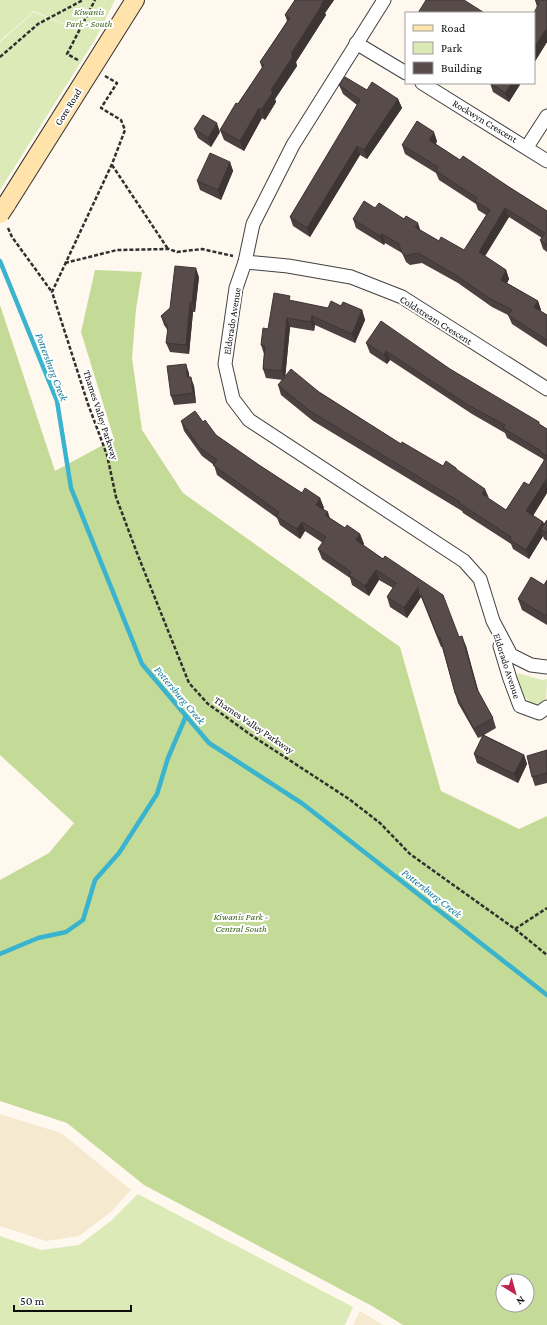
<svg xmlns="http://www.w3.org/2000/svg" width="547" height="1325" viewBox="0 0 547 1325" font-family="'Crimson Pro',serif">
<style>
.farmland{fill:#f5e9cf}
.green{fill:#dceab8}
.forest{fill:#c4da97;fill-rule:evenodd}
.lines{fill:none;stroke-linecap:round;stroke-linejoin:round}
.stream{stroke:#3ab3ce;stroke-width:4.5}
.street-casing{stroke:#414141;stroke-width:15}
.secondary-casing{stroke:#303030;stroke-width:20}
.path{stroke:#303030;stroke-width:2.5;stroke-dasharray:4 2;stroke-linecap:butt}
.street{stroke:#fff;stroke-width:13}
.secondary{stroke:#ffe3aa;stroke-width:18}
.secondary-bridge-casing{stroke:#303030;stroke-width:20;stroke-linecap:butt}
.secondary-bridge{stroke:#ffe3aa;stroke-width:18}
.wall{fill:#4b4140}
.shaded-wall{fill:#3d3534}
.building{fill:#574c4a;stroke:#3d3534}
.labels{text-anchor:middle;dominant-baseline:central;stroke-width:4;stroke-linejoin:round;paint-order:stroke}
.park-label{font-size:10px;font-style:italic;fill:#3c661d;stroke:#fff}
.street-label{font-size:10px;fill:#0e0e0e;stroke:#fff}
.water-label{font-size:11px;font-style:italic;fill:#167c9a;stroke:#fff}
</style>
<rect width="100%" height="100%" fill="#fff8ef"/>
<!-- farmland -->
<g class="farmland">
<polygon points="0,1114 61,1133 131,1190 112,1211 79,1236 46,1241 0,1226"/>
<polygon points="360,1311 383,1325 353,1325"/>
</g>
<!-- green -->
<g class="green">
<polygon points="0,0 115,0 96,38 0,190 0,42 34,12 95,37 34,11 0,41"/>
<path d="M 518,673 L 542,680 L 547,679 L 546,703 L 535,705 C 524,699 513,686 518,673 Z"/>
<polygon points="138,1194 353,1307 345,1325 0,1325 0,1236 41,1250 79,1245 112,1220"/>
</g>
<!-- forest -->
<path class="forest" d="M 95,270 L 142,272 L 136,309 L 132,358 L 142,430 L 183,493 L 400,647 L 441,791 L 519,829 L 547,816 L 547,1325 L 403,1325 L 372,1306 L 144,1185 L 67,1123 L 0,1101 L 0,880 L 49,853 L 74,823 L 0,755 L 0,305 L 55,471 L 114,439 L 81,332 ZM 503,1281 L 527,1281 L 527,1305 L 503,1305 Z"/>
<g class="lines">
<!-- stream -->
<g class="stream">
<polyline points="0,261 57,401 71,488 142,664 209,743 303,804 547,995"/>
<polyline points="0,954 38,938 66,932 83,920 95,880 119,853 157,794 168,758 186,716"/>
</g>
<defs>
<g id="street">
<polyline points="384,0 293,145 253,224 245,262 236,288 225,364 233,399 249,420 464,561 480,579 493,621 511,655 531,665 547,667"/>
<polyline points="356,43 406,73"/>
<polyline points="422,83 547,161"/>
<polyline points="527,147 547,116"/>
<polyline points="245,262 288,266 351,277 402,297 547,389"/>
<polyline points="500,646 510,679 520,706 539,713 547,707"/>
</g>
<polyline id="secondary" points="6,205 135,0"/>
</defs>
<!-- street casing -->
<use href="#street" class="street-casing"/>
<!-- secondary casing -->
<use href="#secondary" class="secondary-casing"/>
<!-- path -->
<g class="path">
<polyline points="0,57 38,24 83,0"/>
<polyline points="78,60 67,54 95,0"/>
<polyline points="105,76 117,83 101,108 121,120 125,130 112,164 52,292 88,404 107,455 116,497 137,553 189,683 208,704 251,735 349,799 380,823 410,854 515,929 547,955"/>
<polyline points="112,165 168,249"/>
<polyline points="8,228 12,237 52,292"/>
<polyline points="65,263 117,250 169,249 177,252 202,249 233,256"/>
<polyline points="515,929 547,908"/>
</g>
<!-- street -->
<use href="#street" class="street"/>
<!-- secondary -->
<use href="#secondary" class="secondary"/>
<defs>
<polyline id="secondary-bridge" points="0,214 6,205"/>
</defs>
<!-- secondary-bridge casing -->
<use href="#secondary-bridge" class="secondary-bridge-casing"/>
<!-- secondary-bridge -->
<use href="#secondary-bridge" class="secondary-bridge"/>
</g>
<!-- wall -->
<g class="wall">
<polygon points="295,0 334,0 325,13 326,15 296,62 297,66 275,99 276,102 265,120 262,118 244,151 224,140 220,130 262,68 260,62 287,21 285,15"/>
<polygon points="535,0 547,0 547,42 534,63 537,7"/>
<polygon points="490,83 521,83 509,102 493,92"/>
<polygon points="339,85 367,90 398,99 402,108 367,159 360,155 310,237 293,226 290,217 357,105 343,94"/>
<polygon points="194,129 220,132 211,147 198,138"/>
<polygon points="437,141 436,144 460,160 509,187 547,211 547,252 543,249 540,240 542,238 509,217 485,256 506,270 509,279 507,283 538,301 541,310 540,311 547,315 547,347 512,324 508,315 492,307 458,283 422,263 410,265 406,262 402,253 385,243 384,245 356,228 353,219 375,208 420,230 439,241 464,250 486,215 478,210 476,204 439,180 436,173 405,154 402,145"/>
<polygon points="230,162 233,171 221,200 200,190 197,181"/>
<polygon points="199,277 195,312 193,312 189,354 170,352 166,343 168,331 164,325 161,316 170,308"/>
<polygon points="292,301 328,308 341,306 362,310 365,320 355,343 315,325 314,331 290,327 285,377 319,392 401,444 443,466 456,468 457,470 489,499 506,510 529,485 544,461 543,459 507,438 505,433 472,414 390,360 387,364 370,353 366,343 450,369 547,429 547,493 533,515 543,522 544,524 547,520 547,541 544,539 543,536 529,559 513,549 511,544 463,513 462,511 313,421 281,395 278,385 283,380 266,378 263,369 264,354 261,345 268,329"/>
<polygon points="189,373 189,377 194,386 196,403 174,405 171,396"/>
<polygon points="181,421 203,422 216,435 259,465 302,493 320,498 324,508 323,509 330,518 345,528 360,534 364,544 363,545 383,559 385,556 459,637 466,646 479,693 493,718 496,728 484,735 524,755 527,764 518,783 477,763 474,754 483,736 478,738 458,703 455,693 442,647 441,647 421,597 407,618 390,607 387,597 393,588 379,580 369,596 352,585 350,578 322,559 318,549 323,543 305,531 300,539 280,525 277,518 217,475 214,465 202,456 184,431"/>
<polygon points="547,580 547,625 522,610 518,599 544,585"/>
<polygon points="547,750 547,783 535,786 532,777"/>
</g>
<!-- shaded-wall -->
<g class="shaded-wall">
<polygon points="324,0 334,0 325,13 326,15 296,62 297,66 275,99 276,102 265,120 261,110 271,90 291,54"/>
<polygon points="547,28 547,42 534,63 534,48"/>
<polygon points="512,83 521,83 509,102 505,93"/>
<polygon points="398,99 402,108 367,159 364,150"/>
<polygon points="259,108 262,118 244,151 240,141"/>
<polygon points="217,123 220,132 211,147 208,138"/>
<polygon points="434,132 437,141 433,149 429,140"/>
<polygon points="357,146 360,155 310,237 307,228"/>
<polygon points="230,162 233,171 221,200 218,190"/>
<polygon points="505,208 509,217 482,261 479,252"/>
<polygon points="418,223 421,232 415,227"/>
<polygon points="382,234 385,243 384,245 380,236"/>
<polygon points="196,268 199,277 195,312 192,303"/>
<polygon points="506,270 509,279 504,289 501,280"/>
<polygon points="538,301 541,310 538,316 534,307"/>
<polygon points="190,303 193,312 189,354 186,345"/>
<polygon points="362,310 365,320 355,343 352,334"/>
<polygon points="312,316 315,325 314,331 311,322"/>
<polygon points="287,318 290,327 285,380 282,371"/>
<polygon points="386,351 390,360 387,364 384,355"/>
<polygon points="186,364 189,373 190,387 187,377"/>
<polygon points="191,377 194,386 196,403 193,393"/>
<polygon points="547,478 547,493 530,521 526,511"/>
<polygon points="485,489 489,498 482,494"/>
<polygon points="320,498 324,508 320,514 316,505"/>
<polygon points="328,512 331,522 325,515"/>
<polygon points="302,522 305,531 300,539 297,529"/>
<polygon points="543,522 547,531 541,529 543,536 529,559 526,550"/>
<polygon points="360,534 364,544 360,550 356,540"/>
<polygon points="376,570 379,580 369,596 365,586"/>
<polygon points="418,587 421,597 407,618 404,608"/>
<polygon points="462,636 466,646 480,699 477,689"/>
<polygon points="524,755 527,764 518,783 514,774"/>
</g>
<!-- building -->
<g class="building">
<polygon points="295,0 324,0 321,4 322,5 291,54 293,56 271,90 273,92 261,110 259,108 240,141 220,130 236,103 238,104 264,65 260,62 290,18 285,15"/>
<polygon points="426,0 464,0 483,12 483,13 418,13"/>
<polygon points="535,0 547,0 547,28 534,48 534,13 539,3"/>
<polygon points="345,77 367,90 372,82 398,99 364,150 357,146 307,228 290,217 360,100 339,85"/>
<polygon points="490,83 512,83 505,93"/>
<polygon points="203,115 217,123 208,138 194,129"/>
<polygon points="417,121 434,132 429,140 460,160 463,156 509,187 547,211 547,245 540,240 545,233 505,208 479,252 506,270 501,280 538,301 534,307 547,315 547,340 508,315 512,310 489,298 454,274 418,253 406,256 402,253 399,244 382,234 380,236 353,219 364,201 375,208 379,203 404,219 406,216 418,223 415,227 439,241 441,237 464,250 490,210 475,201 477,198 436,171 438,167 402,145"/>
<polygon points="210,153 230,162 218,190 197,181"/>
<polygon points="175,266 196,268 192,303 190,303 186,345 166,343 168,327 161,316 170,308"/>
<polygon points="274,293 290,296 289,300 328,308 331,301 341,306 343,302 362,310 352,334 312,316 311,322 287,318 282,371 263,369 265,346 261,345 263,328 268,329"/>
<polygon points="381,321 450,369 539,422 539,424 547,429 547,456 540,452 541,451 503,428 505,425 468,405 386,351 384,355 366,343"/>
<polygon points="186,364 187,377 191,377 193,393 171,396 167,366"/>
<polygon points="291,369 319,392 401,444 402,442 443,466 446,461 456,468 456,469 485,489 482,494 506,510 524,482 529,485 547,456 547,478 526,511 543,522 526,550 510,540 511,537 459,503 460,502 310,411 278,385"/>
<polygon points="195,411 203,422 205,420 216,435 259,465 302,493 305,488 320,498 316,505 328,512 325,515 345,528 347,525 360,534 356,540 383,559 385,556 443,595 459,637 462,636 477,689 493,718 474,729 455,693 440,637 438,637 418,587 404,608 387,597 396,583 376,570 365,586 349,575 351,572 318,549 326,537 302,522 297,529 276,516 279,512 213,465 217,460 199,447 181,421"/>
<polygon points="547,520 547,533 541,529"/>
<polygon points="531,577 544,585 547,580 547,614 546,616 518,599"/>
<polygon points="483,735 524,755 514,774 474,754"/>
<polygon points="547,750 547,773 532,777 527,756"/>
</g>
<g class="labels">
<!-- park labels -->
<g class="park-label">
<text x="89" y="11">Kiwanis<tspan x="89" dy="12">Park - South</tspan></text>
<text x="241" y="916">Kiwanis Park -<tspan x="241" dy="12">Central South</tspan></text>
</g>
<!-- street labels -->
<g class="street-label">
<text transform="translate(68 107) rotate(-58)">Gore Road</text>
<text transform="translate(485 121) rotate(31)">Rockwyn Crescent</text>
<text transform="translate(436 320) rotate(32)">Coldstream Crescent</text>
<text transform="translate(232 321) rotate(-81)">Eldorado Avenue</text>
<text transform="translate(101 415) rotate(72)">Thames Valley Parkway</text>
<text transform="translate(507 666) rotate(72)">Eldorado Avenue</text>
<text transform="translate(254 725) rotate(34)">Thames Valley Parkway</text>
</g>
<!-- water labels -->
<g class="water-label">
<text transform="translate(52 367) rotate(69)">Pottersburg Creek</text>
<text transform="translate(180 695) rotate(50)">Pottersburg Creek</text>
<text transform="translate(432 893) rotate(38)">Pottersburg Creek</text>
</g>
</g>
<!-- legend -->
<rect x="405" y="12" width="130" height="72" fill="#ffffff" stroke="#9f9f9f"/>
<rect x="413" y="25" width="20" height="6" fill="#ffe3aa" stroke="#9f9f9f"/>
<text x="441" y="32" font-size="12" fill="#0e0e0e">Road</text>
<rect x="413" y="42" width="20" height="12" fill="#dceab8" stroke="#9f9f9f"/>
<text x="441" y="52" font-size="12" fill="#0e0e0e">Park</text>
<rect x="413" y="62" width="20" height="12" fill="#574c4a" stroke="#9f9f9f"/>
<text x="441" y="72" font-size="12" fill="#0e0e0e">Building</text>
<!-- north arrow -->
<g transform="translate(515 1293) rotate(143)"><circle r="19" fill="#ffffff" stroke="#9f9f9f"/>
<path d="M0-3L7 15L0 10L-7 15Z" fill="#bf254e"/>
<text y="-6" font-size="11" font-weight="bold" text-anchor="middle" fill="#0e0e0e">N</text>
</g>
<!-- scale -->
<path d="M14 1305v6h117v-6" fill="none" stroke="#0e0e0e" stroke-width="2"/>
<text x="20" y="1305" font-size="12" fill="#0e0e0e" stroke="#ffffff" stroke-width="3" paint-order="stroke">50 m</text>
</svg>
